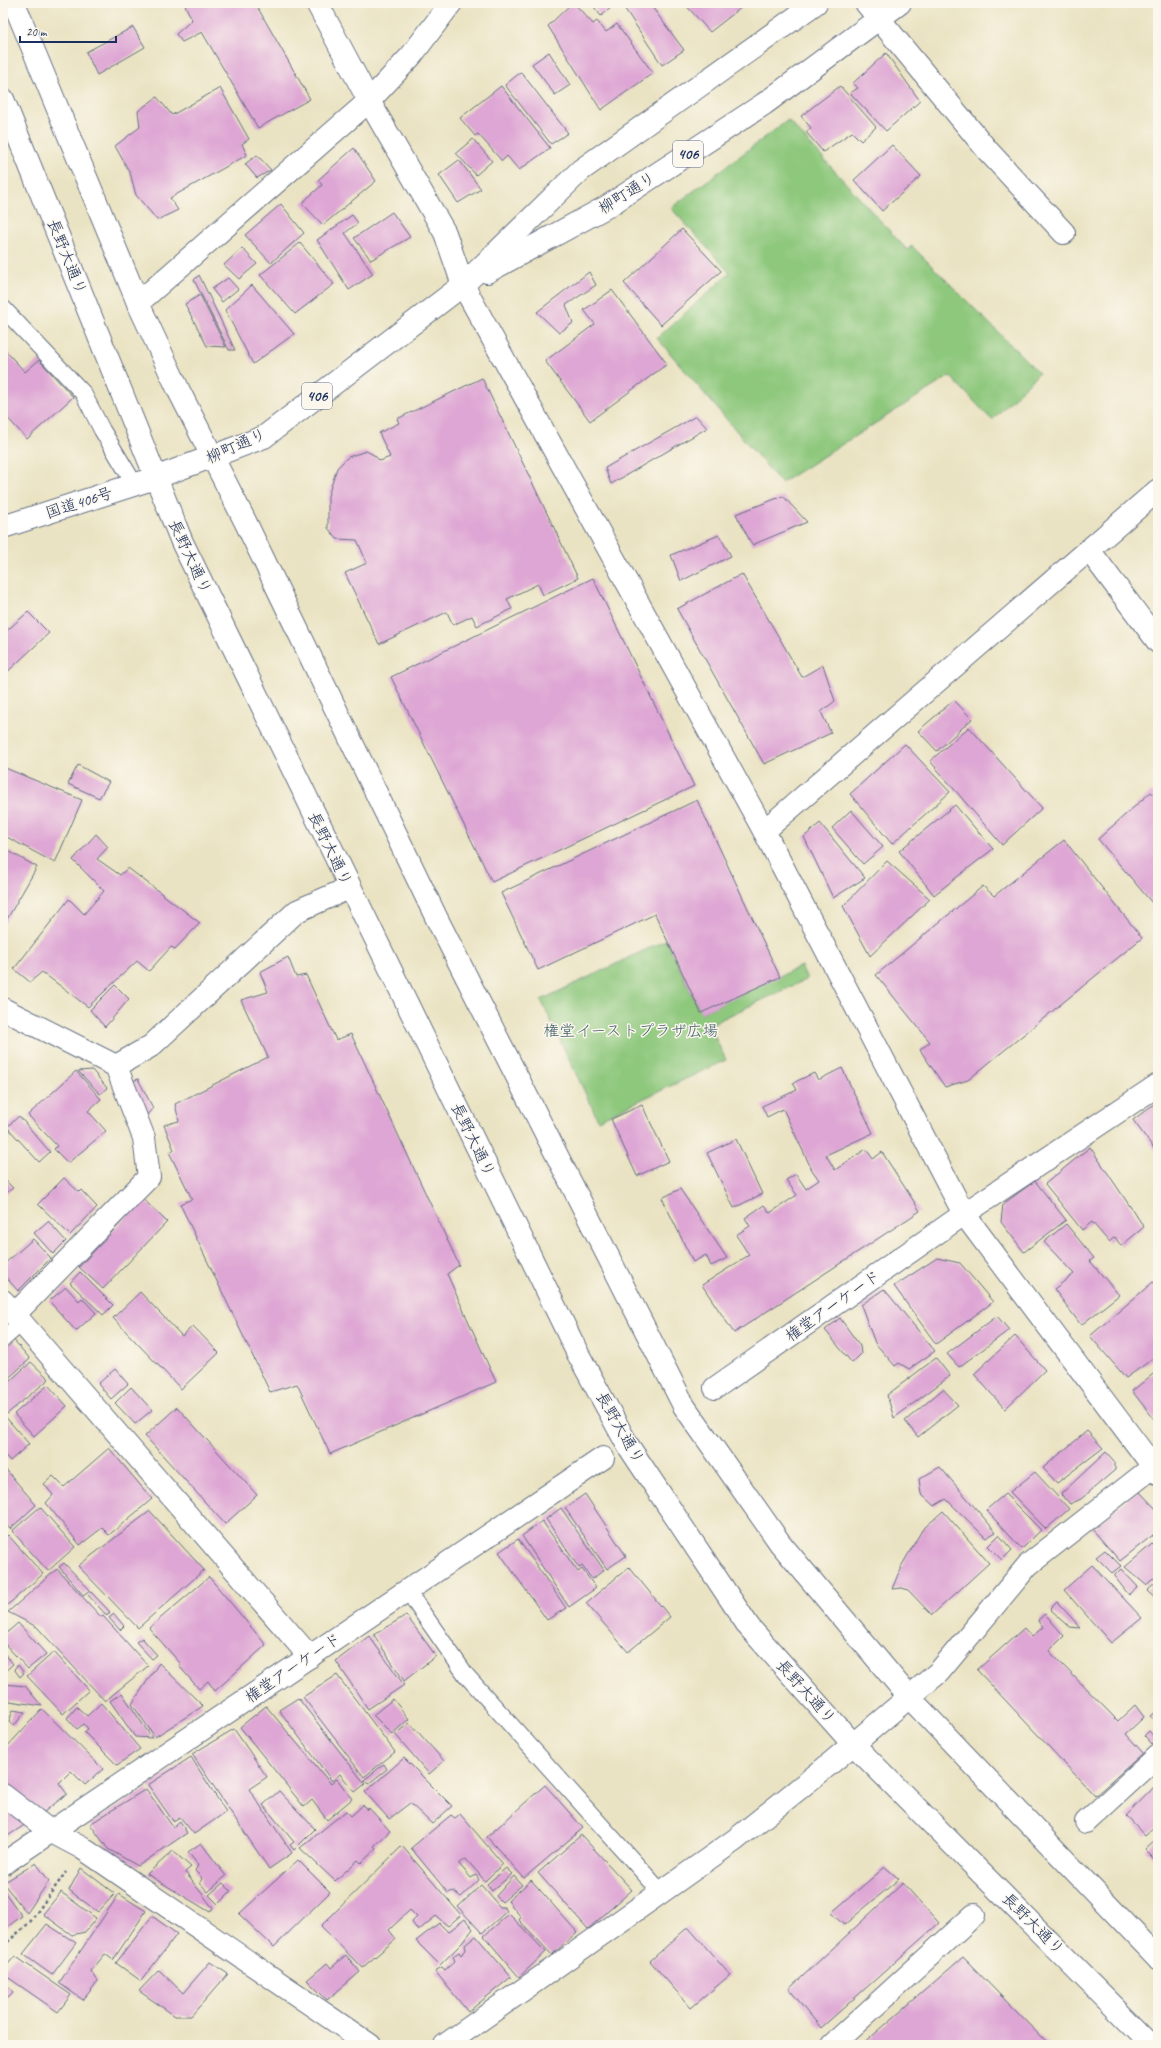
<svg xmlns="http://www.w3.org/2000/svg" width="1161" height="2048" viewBox="0 0 1161 2048" font-family="Caveat,'Klee One',sans-serif">
<style>
.green{fill:#8ec87d;stroke:#547c6e}
.building{fill:#dea6d4}
.lines{fill:none;stroke-linecap:round;stroke-linejoin:round}
.lane-casing{stroke:#636e81;stroke-width:18}
.street-casing{stroke:#636e81;stroke-width:24}
.secondary-casing{stroke:#636e81;stroke-width:24}
.highway-casing{stroke:#636e81;stroke-width:24}
.path{stroke:#636e81;stroke-width:2.5;stroke-dasharray:3 3;stroke-linecap:butt}
.lane{stroke:#fff;stroke-width:16}
.street{stroke:#fff;stroke-width:22}
.secondary{stroke:#fff;stroke-width:22}
.highway{stroke:#fff;stroke-width:22}
.labels{text-anchor:middle;dominant-baseline:central;stroke-width:3;stroke-linejoin:round;paint-order:stroke}
.shield{fill:#fbf7ec;stroke:#5e6b89;stroke-width:1}
.shield-label{font-size:15px;font-weight:bold;fill:#1b2f5e}
.street-label{font-size:16px;fill:#1b2f5e;stroke:#fbf7ec}
.park-label{font-size:16px;fill:#3e5d67;stroke:#fbf7ec}
</style>
<rect width="100%" height="100%" fill="#fbf7ec"/>
<filter id="ink" filterUnits="userSpaceOnUse"><feTurbulence type="fractalNoise" baseFrequency=".025" numOctaves="2"/><feDisplacementMap in="SourceGraphic" scale="8" xChannelSelector="R" yChannelSelector="G"/><feConvolveMatrix kernelMatrix="1 2 1 2 8 2 1 2 1" color-interpolation-filters="sRGB"/></filter>
<filter id="wash" filterUnits="userSpaceOnUse"><feTurbulence type="fractalNoise" baseFrequency=".012" numOctaves="4" result="noise"/><feDisplacementMap in="SourceGraphic" scale="16" xChannelSelector="R" yChannelSelector="G"/><feGaussianBlur stdDeviation="0.9" result="paint"/><feColorMatrix in="noise" values="0 0 0 0 0 0 0 0 0 0 0 0 0 0 0 0 0 1.4 0 .05"/><feComposite in="paint" operator="in"/></filter>
<g filter="url(#wash)">
<rect width="100%" height="100%" fill="#eae3c3"/>
<!-- green -->
<g class="green">
<polygon points="788,120 907,250 912,246 1039,373 992,420 950,376 781,483 657,338 730,273 671,208"/>
<polygon points="666,940 701,1013 801,966 807,979 709,1025 726,1060 598,1120 541,1000"/>
</g>
<g id="blocks">
<!-- building -->
<g class="building">
<polygon points="184,3 255,3 310,99 258,128 202,32 182,42 176,34 192,20"/>
<polygon points="572,3 574,3 593,24 597,21 606,32 617,24 653,73 601,110 548,26"/>
<polygon points="591,3 617,3 601,16"/>
<polygon points="621,3 649,3 684,50 662,65"/>
<polygon points="684,3 747,3 710,32"/>
<polygon points="133,27 145,47 97,75 86,52"/>
<polygon points="549,52 570,85 555,95 532,64"/>
<polygon points="886,53 920,101 886,131 850,93 858,88 853,83"/>
<polygon points="521,72 568,133 551,144 505,85"/>
<polygon points="501,86 550,148 519,170 507,156 502,161 478,134 475,136 460,118"/>
<polygon points="840,86 876,127 861,141 852,132 823,152 806,132 811,128 801,116"/>
<polygon points="220,88 249,139 242,144 247,155 170,198 178,210 157,220 136,195 130,173 115,146 140,127 138,111 157,97 172,115"/>
<polygon points="473,139 492,161 476,175 456,153"/>
<polygon points="892,145 921,176 882,211 854,180"/>
<polygon points="354,148 376,181 323,225 302,203 322,185 318,180"/>
<polygon points="257,155 271,170 257,178 245,164"/>
<polygon points="459,160 481,189 458,203 439,175"/>
<polygon points="281,204 304,233 271,263 245,235"/>
<polygon points="392,212 410,237 371,260 354,238"/>
<polygon points="352,215 358,223 345,233 373,274 349,290 317,240"/>
<polygon points="682,229 721,271 661,325 624,283"/>
<polygon points="300,243 334,284 295,314 260,275"/>
<polygon points="242,248 257,264 239,279 224,265"/>
<polygon points="589,272 596,285 566,305 573,323 559,333 537,312"/>
<polygon points="199,275 235,350 229,350 194,280"/>
<polygon points="228,278 238,289 222,302 212,289"/>
<polygon points="252,285 294,334 253,364 225,310"/>
<polygon points="612,290 667,364 590,421 545,361 595,324 584,310"/>
<polygon points="200,295 226,347 207,346 185,304"/>
<polygon points="3,348 25,372 39,360 73,397 27,439 3,413"/>
<polygon points="482,378 578,578 543,595 538,584 507,599 512,609 477,626 472,616 453,625 447,612 379,644 345,573 367,563 357,540 337,539 328,528 328,496 337,468 348,457 366,451 374,455 380,461 390,457 379,433 399,423 397,419"/>
<polygon points="696,416 707,428 611,484 605,468"/>
<polygon points="783,496 807,522 752,545 736,514"/>
<polygon points="719,535 731,556 681,581 671,555"/>
<polygon points="742,574 802,677 823,665 835,701 821,712 831,733 764,764 677,609"/>
<polygon points="593,578 694,786 492,882 391,677"/>
<polygon points="28,612 49,633 3,676 3,634"/>
<polygon points="954,700 972,719 937,751 918,731"/>
<polygon points="969,727 1042,808 1002,845 930,761"/>
<polygon points="905,744 950,792 892,844 850,794"/>
<polygon points="78,765 109,782 99,798 68,784"/>
<polygon points="3,767 82,800 55,863 3,835"/>
<polygon points="1151,792 1158,798 1158,910 1098,839"/>
<polygon points="697,800 780,977 701,1013 655,914 538,970 501,893"/>
<polygon points="955,805 993,849 934,895 899,851"/>
<polygon points="851,810 883,847 863,864 832,828"/>
<polygon points="820,823 865,878 833,898 804,837"/>
<polygon points="96,834 108,847 97,859 120,875 128,868 200,923 175,949 171,947 149,971 137,961 88,1007 42,972 30,982 14,969 69,899 84,914 104,891 73,860"/>
<polygon points="1064,840 1142,938 968,1080 945,1087 920,1050 930,1042 876,975 983,886 994,896"/>
<polygon points="3,848 37,867 3,926"/>
<polygon points="887,861 930,899 870,956 843,906"/>
<polygon points="288,957 296,977 306,975 336,1040 351,1034 459,1265 447,1274 496,1382 330,1454 297,1384 270,1392 180,1204 192,1199 169,1152 174,1150 164,1125 179,1121 175,1104 268,1057 241,1000 268,992 260,972"/>
<polygon points="115,985 129,999 105,1027 90,1010"/>
<polygon points="842,1068 873,1133 826,1155 835,1170 866,1149 873,1159 882,1152 920,1211 734,1333 702,1285 749,1255 736,1235 750,1226 745,1218 764,1205 770,1213 797,1195 786,1180 796,1174 806,1189 819,1180 812,1170 783,1109 767,1117 762,1106 797,1090 793,1083 814,1073 818,1080"/>
<polygon points="92,1070 107,1088 100,1094 78,1071"/>
<polygon points="76,1071 101,1099 88,1111 106,1131 68,1163 54,1149 57,1146 28,1115"/>
<polygon points="138,1079 153,1108 146,1116 130,1082"/>
<polygon points="1158,1101 1158,1154 1133,1120"/>
<polygon points="642,1105 669,1161 637,1176 611,1119"/>
<polygon points="19,1116 50,1152 39,1162 7,1127"/>
<polygon points="736,1139 762,1194 734,1208 707,1153"/>
<polygon points="1090,1147 1144,1227 1121,1246 1115,1237 1109,1242 1092,1222 1082,1230 1045,1184"/>
<polygon points="64,1178 79,1192 81,1190 97,1207 70,1235 38,1204"/>
<polygon points="5,1180 13,1188 5,1194 3,1181"/>
<polygon points="1035,1181 1066,1220 1024,1252 1001,1222 1003,1204"/>
<polygon points="680,1189 727,1258 711,1266 706,1255 693,1262 662,1198"/>
<polygon points="143,1199 167,1222 103,1289 79,1267"/>
<polygon points="48,1221 66,1241 53,1254 34,1233"/>
<polygon points="1066,1224 1094,1258 1090,1261 1119,1295 1081,1325 1054,1289 1074,1274 1044,1242"/>
<polygon points="33,1239 51,1258 18,1291 3,1274 3,1265"/>
<polygon points="937,1258 960,1263 993,1302 936,1344 894,1286"/>
<polygon points="80,1272 113,1305 103,1315 70,1283"/>
<polygon points="1153,1282 1158,1286 1158,1355 1126,1378 1090,1336"/>
<polygon points="66,1287 79,1301 82,1298 96,1313 76,1331 49,1301"/>
<polygon points="884,1289 935,1351 909,1369 899,1363 895,1366 875,1343 861,1305"/>
<polygon points="140,1292 182,1336 193,1326 219,1353 181,1389 113,1318"/>
<polygon points="997,1316 1009,1330 959,1367 947,1354"/>
<polygon points="840,1318 860,1346 861,1354 852,1363 825,1330"/>
<polygon points="1015,1336 1045,1370 1005,1409 974,1374"/>
<polygon points="13,1339 30,1359 3,1383 3,1349"/>
<polygon points="936,1358 950,1376 894,1418 887,1395"/>
<polygon points="31,1362 49,1379 7,1414 3,1410 3,1387"/>
<polygon points="115,1369 128,1384 111,1399 98,1384"/>
<polygon points="1158,1370 1158,1424 1132,1391"/>
<polygon points="48,1385 67,1406 34,1436 14,1414"/>
<polygon points="131,1387 152,1410 135,1424 115,1403"/>
<polygon points="943,1389 958,1405 918,1437 905,1421"/>
<polygon points="177,1407 257,1495 225,1524 145,1436"/>
<polygon points="3,1414 29,1444 10,1461 3,1453"/>
<polygon points="1087,1431 1103,1448 1057,1483 1043,1468"/>
<polygon points="109,1448 152,1499 109,1535 102,1528 80,1545 46,1503 53,1495 44,1484 53,1476 64,1487"/>
<polygon points="1106,1452 1115,1462 1115,1470 1081,1499 1070,1504 1061,1494"/>
<polygon points="3,1466 36,1505 10,1529 3,1521"/>
<polygon points="940,1467 996,1532 986,1538 946,1499 934,1506 921,1494 919,1479"/>
<polygon points="1035,1472 1069,1509 1046,1529 1010,1492"/>
<polygon points="1138,1490 1158,1511 1158,1531 1120,1561 1092,1529"/>
<polygon points="585,1494 626,1556 607,1569 565,1508"/>
<polygon points="1005,1494 1041,1530 1022,1549 986,1510"/>
<polygon points="40,1507 75,1547 48,1571 12,1531"/>
<polygon points="561,1508 604,1570 592,1579 582,1566 579,1568 546,1519"/>
<polygon points="150,1511 204,1570 138,1628 78,1566"/>
<polygon points="943,1511 989,1563 932,1615 908,1590 902,1588 892,1589 902,1565 922,1530"/>
<polygon points="542,1521 578,1572 582,1569 596,1588 569,1607 522,1536"/>
<polygon points="8,1535 43,1574 4,1608 3,1539"/>
<polygon points="999,1535 1012,1550 1002,1560 988,1546"/>
<polygon points="518,1539 566,1608 547,1620 499,1552"/>
<polygon points="1158,1539 1158,1575 1146,1585 1125,1567"/>
<polygon points="1105,1550 1121,1566 1112,1573 1096,1557"/>
<polygon points="64,1563 90,1590 83,1595 59,1567"/>
<polygon points="1092,1565 1142,1618 1111,1643 1064,1590"/>
<polygon points="629,1567 670,1617 628,1652 586,1603"/>
<polygon points="57,1569 101,1617 103,1616 148,1666 105,1701 37,1627 8,1612"/>
<polygon points="1121,1569 1138,1587 1129,1595 1114,1576"/>
<polygon points="209,1577 266,1645 215,1691 208,1681 199,1689 179,1666 181,1664 149,1628"/>
<polygon points="1158,1580 1158,1600 1147,1590"/>
<polygon points="91,1592 110,1612 107,1616 88,1595"/>
<polygon points="1057,1602 1081,1628 1070,1627 1050,1609"/>
<polygon points="114,1614 124,1626 120,1630 109,1618"/>
<polygon points="1045,1614 1064,1636 1049,1651 1118,1721 1135,1705 1144,1717 1126,1734 1143,1753 1095,1796 977,1670 1024,1628 1032,1637 1043,1627 1038,1620"/>
<polygon points="406,1615 436,1656 404,1681 374,1635"/>
<polygon points="18,1623 46,1654 28,1669 3,1642 3,1636"/>
<polygon points="369,1636 404,1685 368,1709 336,1661"/>
<polygon points="142,1638 157,1655 152,1659 136,1642"/>
<polygon points="3,1652 13,1664 3,1673"/>
<polygon points="54,1652 89,1690 63,1714 27,1676"/>
<polygon points="159,1663 203,1706 155,1737 132,1704"/>
<polygon points="18,1665 24,1673 20,1677 14,1669"/>
<polygon points="337,1675 395,1752 364,1777 303,1697"/>
<polygon points="3,1684 25,1686 42,1706 3,1700"/>
<polygon points="122,1693 152,1738 135,1737 110,1701"/>
<polygon points="298,1698 365,1784 355,1792 340,1774 332,1781 279,1710"/>
<polygon points="393,1699 409,1719 392,1734 373,1715"/>
<polygon points="101,1703 140,1749 117,1765 84,1732 88,1729 84,1724 77,1729 67,1718 77,1707 87,1716"/>
<polygon points="266,1706 331,1784 337,1779 352,1799 327,1820 312,1800 304,1807 240,1727"/>
<polygon points="42,1709 103,1769 85,1785 71,1771 59,1783 67,1794 44,1812 25,1803 3,1783 3,1751"/>
<polygon points="13,1710 25,1712 14,1726 9,1722"/>
<polygon points="1156,1711 1158,1713 1158,1725 1150,1716"/>
<polygon points="410,1723 444,1761 429,1774 395,1734"/>
<polygon points="234,1729 267,1777 249,1789 292,1853 269,1869 192,1754"/>
<polygon points="1149,1731 1157,1740 1152,1745 1144,1736"/>
<polygon points="191,1757 226,1812 194,1834 180,1817 173,1821 148,1785"/>
<polygon points="404,1758 452,1806 432,1824 410,1803 389,1819 365,1792"/>
<polygon points="384,1764 387,1769 368,1784 364,1780"/>
<polygon points="1158,1783 1158,1824 1145,1836 1126,1816"/>
<polygon points="545,1785 583,1828 524,1878 487,1837"/>
<polygon points="146,1789 173,1827 180,1821 187,1833 138,1866 108,1849 90,1824"/>
<polygon points="279,1791 315,1829 294,1850 290,1845 294,1842 263,1805"/>
<polygon points="3,1804 26,1824 6,1837 3,1833"/>
<polygon points="363,1805 367,1810 369,1808 390,1831 374,1846 376,1849 361,1863 358,1860 335,1881 300,1848 346,1811 351,1816"/>
<polygon points="460,1814 503,1864 485,1881 466,1859 459,1864 471,1878 476,1875 479,1880 461,1897 453,1891 448,1893 411,1848 451,1815 455,1818"/>
<polygon points="581,1835 632,1890 588,1929 538,1873"/>
<polygon points="1158,1838 1158,1863 1145,1850"/>
<polygon points="201,1843 226,1876 208,1892 200,1883 202,1878 195,1871 198,1865 188,1852"/>
<polygon points="402,1846 461,1915 448,1926 436,1916 418,1931 412,1922 417,1917 410,1910 389,1930 396,1939 362,1968 321,1926"/>
<polygon points="173,1851 191,1867 185,1872 213,1908 210,1912 147,1874"/>
<polygon points="298,1860 330,1892 274,1947 239,1914"/>
<polygon points="36,1863 49,1881 27,1913 3,1883"/>
<polygon points="885,1867 899,1879 844,1925 831,1913"/>
<polygon points="81,1868 115,1894 98,1912 69,1890"/>
<polygon points="506,1868 512,1874 492,1891 487,1884"/>
<polygon points="514,1876 522,1885 502,1902 496,1896"/>
<polygon points="531,1880 577,1932 552,1955 519,1920 521,1917 508,1901"/>
<polygon points="223,1883 231,1891 218,1904 209,1895"/>
<polygon points="903,1883 939,1923 821,2028 789,1989"/>
<polygon points="481,1885 500,1907 504,1907 507,1911 482,1933 458,1907"/>
<polygon points="3,1890 22,1916 3,1930"/>
<polygon points="61,1892 96,1918 85,1932 72,1935 43,1914"/>
<polygon points="119,1894 146,1911 113,1960 105,1954 91,1971 98,1981 83,2000 59,1983"/>
<polygon points="509,1914 546,1952 519,1977 484,1936"/>
<polygon points="152,1916 177,1934 141,1981 116,1963"/>
<polygon points="465,1919 473,1929 462,1943 440,1965 416,1941 439,1923 448,1932"/>
<polygon points="47,1924 76,1943 52,1975 23,1954"/>
<polygon points="688,1927 730,1975 691,2008 650,1961"/>
<polygon points="476,1936 511,1977 468,2012 435,1971 442,1967 445,1970 455,1961 453,1956 459,1952 461,1955 466,1950 465,1945"/>
<polygon points="346,1955 360,1972 327,2000 307,1980 327,1963 331,1968"/>
<polygon points="15,1956 71,1995 58,2012 3,1974 3,1970"/>
<polygon points="963,1957 1049,2045 862,2045"/>
<polygon points="210,1962 228,1974 191,2016 175,2016 139,1991 159,1970 183,1993"/>
<polygon points="3,1981 13,1992 3,2002"/>
</g>
</g>
</g>
<g filter="url(#ink)">
<use href="#blocks" fill-opacity="0" stroke="#636e81" stroke-width="1"/>
<g class="lines">
<defs>
<g id="lane">
<polyline points="3,308 83,393 102,430 135,485"/>
<polyline points="3,1339 21,1323"/>
<polyline points="415,1602 466,1675 661,1892"/>
</g>
<g id="street">
<polyline points="866,3 988,151 1064,233"/>
<polyline points="138,303 369,101 411,56 451,3"/>
<polyline points="1089,550 1158,642"/>
<polyline points="764,831 1158,490"/>
<polyline points="3,1009 116,1066 144,1138 149,1177 14,1315"/>
<polyline points="116,1066 151,1046 297,911 349,888"/>
<polyline points="3,1301 310,1657"/>
<polyline points="715,1388 964,1214 1158,1085"/>
<polyline points="3,1795 50,1831 82,1848 370,2045"/>
<polyline points="1086,1822 1158,1756"/>
<polyline points="3,1864 603,1458"/>
<polyline points="445,2045 735,1840 826,1767 939,1672 1028,1565 1153,1467"/>
<polyline points="832,2045 974,1915"/>
</g>
<g id="secondary">
<polyline points="14,3 138,303 179,391 245,521 437,919 684,1406 780,1543 909,1697 1158,1958"/>
<polyline points="317,3 369,101 445,233 463,285 764,831 964,1214 1158,1473"/>
<polyline points="3,99 182,542 578,1354 627,1444 749,1627 853,1744 1152,2045"/>
</g>
<g id="highway">
<polyline points="487,272 608,206 764,104 900,3"/>
<polyline points="3,527 155,478 264,437 463,285 581,170 816,3"/>
</g>
</defs>
<!-- lane casing -->
<use href="#lane" class="lane-casing"/>
<!-- street casing -->
<use href="#street" class="street-casing"/>
<!-- secondary casing -->
<use href="#secondary" class="secondary-casing"/>
<!-- highway casing -->
<use href="#highway" class="highway-casing"/>
<!-- path -->
<polyline class="path" points="3,1946 30,1922 66,1872"/>
<!-- lane -->
<use href="#lane" class="lane"/>
<!-- street -->
<use href="#street" class="street"/>
<!-- secondary -->
<use href="#secondary" class="secondary"/>
<!-- highway -->
<use href="#highway" class="highway"/>
</g>
</g>
<g class="labels">
<!-- shield labels -->
<g class="shield">
<rect x="673" y="141" width="30" height="26" rx="3"/>
<rect x="302" y="383" width="30" height="26" rx="3"/>
</g>
<g class="shield-label">
<text x="688" y="154">406</text>
<text x="317" y="396">406</text>
</g>
<!-- street labels -->
<g class="street-label">
<text transform="translate(627 193) rotate(-32)">柳町通り</text>
<text transform="translate(67 257) rotate(68)">長野大通り</text>
<text transform="translate(236 446) rotate(-24)">柳町通り</text>
<text transform="translate(79 503) rotate(-18)">国道406号</text>
<text transform="translate(190 557) rotate(65)">長野大通り</text>
<text transform="translate(330 849) rotate(64)">長野大通り</text>
<text transform="translate(473 1140) rotate(64)">長野大通り</text>
<text transform="translate(833 1306) rotate(-35)">権堂アーケード</text>
<text transform="translate(620 1428) rotate(60)">長野大通り</text>
<text transform="translate(293 1668) rotate(-34)">権堂アーケード</text>
<text transform="translate(806 1692) rotate(48)">長野大通り</text>
<text transform="translate(1033 1924) rotate(45)">長野大通り</text>
</g>
<!-- park labels -->
<g class="park-label">
<text x="631" y="1031">権堂イーストプラザ広場</text>
</g>
</g>
<!-- margin -->
<rect width="1161" height="2048" fill="none" stroke="#fbf7ec" stroke-width="16"/>
<!-- scale -->
<path d="M20 36v6h96v-6" fill="none" stroke="#1b2f5e" stroke-width="2"/>
<text x="26" y="36" font-size="12" fill="#1b2f5e" stroke="#fbf7ec" stroke-width="3" paint-order="stroke">20 m</text>
</svg>
